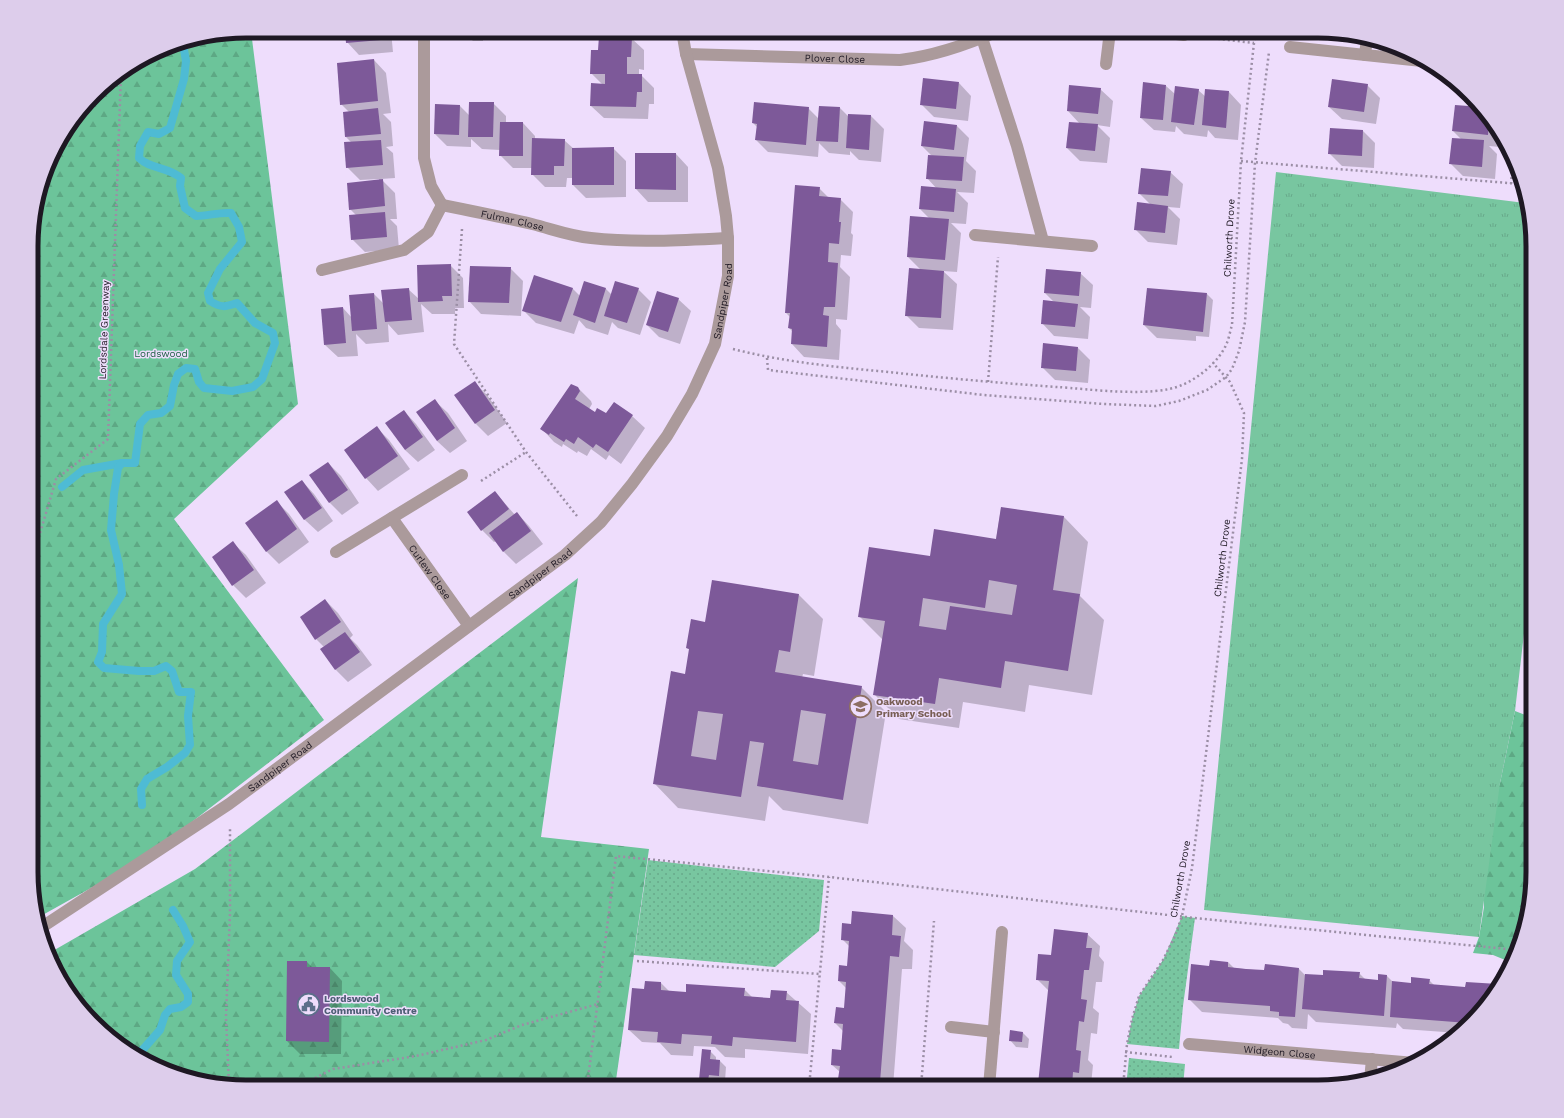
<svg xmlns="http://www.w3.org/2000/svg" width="1564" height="1118" viewBox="0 0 1564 1118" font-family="'Work Sans',sans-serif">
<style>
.grass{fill:url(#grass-dots)}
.forest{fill:url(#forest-firs)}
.park{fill:url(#park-tufts)}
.shadow{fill:#0003}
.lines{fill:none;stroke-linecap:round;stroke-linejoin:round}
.stream{stroke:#4ebbd4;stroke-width:8}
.building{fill:#7d5999;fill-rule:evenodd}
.path{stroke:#9b8ea5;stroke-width:2.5;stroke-dasharray:2 3;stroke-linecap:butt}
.minor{stroke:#ab9a9b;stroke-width:12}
.labels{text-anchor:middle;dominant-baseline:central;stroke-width:3;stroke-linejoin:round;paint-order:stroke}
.street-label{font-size:10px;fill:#1e1823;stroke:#eeddfc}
.park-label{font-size:10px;fill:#206246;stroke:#eeddfc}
.education-label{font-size:10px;font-weight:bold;fill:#785e54;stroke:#eeddfc;text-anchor:start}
.service-label{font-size:10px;font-weight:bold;fill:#4e5e75;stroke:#eeddfc;text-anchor:start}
.rim{fill:none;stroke:#1e1823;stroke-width:5}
</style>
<defs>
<pattern id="grass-dots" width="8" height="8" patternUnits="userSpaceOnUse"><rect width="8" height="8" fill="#78c6a0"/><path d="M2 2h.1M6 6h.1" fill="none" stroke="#67a98a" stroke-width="1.8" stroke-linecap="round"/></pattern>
<pattern id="forest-firs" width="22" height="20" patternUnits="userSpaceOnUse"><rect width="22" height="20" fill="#6cc49a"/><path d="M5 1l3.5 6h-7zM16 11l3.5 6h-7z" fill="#5da884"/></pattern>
<pattern id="park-tufts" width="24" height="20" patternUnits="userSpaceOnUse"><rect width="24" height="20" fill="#78c6a0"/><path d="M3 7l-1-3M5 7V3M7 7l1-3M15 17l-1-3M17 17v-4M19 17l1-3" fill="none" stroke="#67a98a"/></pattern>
</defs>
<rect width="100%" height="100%" fill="#eeddfc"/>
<!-- grass -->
<g class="grass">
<polygon points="648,860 824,880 819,931 775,967 634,955"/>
<polygon points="1182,916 1195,918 1183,1006 1179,1049 1127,1044 1132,1019 1139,996 1163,960"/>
<polygon points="1129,1058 1185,1064 1183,1087 1126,1087"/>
</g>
<!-- forest -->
<g class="forest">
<polygon points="246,31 251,31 298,404 174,519 324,720 145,858 39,917 33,899 33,219 53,151 104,85 164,47"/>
<polygon points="578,578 541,837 649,849 615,1087 233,1087 177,1075 115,1042 60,979 51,952 195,869"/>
<path d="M 1515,711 L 1533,718 L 1533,859 C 1523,878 1524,908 1522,930 L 1524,931 L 1521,941 L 1510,962 L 1493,955 L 1473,953 L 1479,937 L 1484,907 L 1483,834 L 1500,783 Z"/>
</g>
<!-- park -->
<polygon class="park" points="1276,172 1525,203 1533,233 1533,556 1515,711 1500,783 1479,937 1204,910"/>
<!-- shadow -->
<g class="shadow">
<polygon points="346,31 391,31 393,52 359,55 347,42"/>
<polygon points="453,31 483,31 483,41 473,41 470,38 460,38"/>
<polygon points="631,38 644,50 644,70 639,69 639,75 641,75 654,88 654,104 649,104 648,119 604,118 591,106 603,85 591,73"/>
<polygon points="374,60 386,73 391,113 383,114 391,122 393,146 386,147 393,153 395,178 381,179 395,193 397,219 390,219 397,226 399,249 365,252 352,239 357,216 350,209 379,181 379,179 360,180 347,167 352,143 346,137 349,112 341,104"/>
<polygon points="959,83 971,96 968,121 934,117 921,104"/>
<polygon points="1367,85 1380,98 1376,124 1342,119 1329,107"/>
<polygon points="1070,86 1100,89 1113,101 1110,127 1097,125 1110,138 1107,163 1080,161 1067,148 1080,124 1068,111"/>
<polygon points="1166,86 1175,94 1198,90 1206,97 1229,92 1241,105 1238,140 1215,138 1208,130 1207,137 1184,134 1176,126 1175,132 1154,130 1141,118"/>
<polygon points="493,103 506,116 506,123 523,123 535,136 535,139 564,140 574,149 613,148 626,161 626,197 586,198 573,185 573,178 567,178 566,187 545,187 532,174 532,168 513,168 500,155 500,150 482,149 471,139 471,147 447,146 435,134 436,105 460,106 470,116"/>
<polygon points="808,108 819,119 840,108 849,117 849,115 871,116 884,129 881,162 859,160 850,151 850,155 829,153 819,143 818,157 768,152 756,140 757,127 753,123"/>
<polygon points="1482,108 1501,136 1500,147 1489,146 1497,154 1495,179 1463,176 1451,164 1462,140 1453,131"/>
<polygon points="957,126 969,138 966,161 976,171 974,193 957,192 968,203 966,224 951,223 961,233 957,272 943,271 957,284 953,330 919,328 906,315 921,270 908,257 930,219 920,209 937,189 927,178 932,156 922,146"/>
<polygon points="1363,131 1375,143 1374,168 1342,166 1329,153"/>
<polygon points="676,154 688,167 688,202 648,202 636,189"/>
<polygon points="1170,172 1183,184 1180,208 1168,207 1180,219 1177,245 1148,242 1135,229 1151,205 1139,193"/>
<polygon points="819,188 829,198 840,199 853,212 851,233 853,235 851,256 841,255 840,267 850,277 847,320 836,319 836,324 841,330 839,360 804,357 792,344 793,332 789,328 790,317 786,313"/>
<polygon points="450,265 463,278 464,308 455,308 455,314 432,314 421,304 424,332 398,335 388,324 389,342 366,344 356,334 358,356 338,357 325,345 343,308 352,318 374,294 384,304 408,289 419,299"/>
<polygon points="510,268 523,281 521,316 481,314 469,301"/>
<polygon points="1080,273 1093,285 1091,308 1080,307 1090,317 1088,339 1054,336 1042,323 1055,303 1045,293"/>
<polygon points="585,282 606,289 612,295 638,289 651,302 640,335 618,328 612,322 608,335 586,328 579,320 574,334 536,323 523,310 572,288 580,296"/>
<polygon points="1207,294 1213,300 1209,337 1196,336 1196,341 1157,338 1144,325"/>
<polygon points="678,299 691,311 680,344 659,337 647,325"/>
<polygon points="1078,348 1090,360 1088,383 1055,380 1042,367"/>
<polygon points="474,382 487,395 507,423 488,436 476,424"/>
<polygon points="578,388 591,401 592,404 589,409 595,413 632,416 645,428 621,464 609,455 606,460 591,449 587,456 578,451 577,453 563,444 562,447 554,442 542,429"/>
<polygon points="435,401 448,413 467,441 450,453 437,441"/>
<polygon points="404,411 416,424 435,450 418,462 405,450"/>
<polygon points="376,427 389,440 410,469 378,491 366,478 345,450"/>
<polygon points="328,463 341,476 359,503 342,515 329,502"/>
<polygon points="302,481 314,494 333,521 318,532 305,520 286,493"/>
<polygon points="495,492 515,515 517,513 529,526 543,544 516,564 504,552 496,541 494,542 482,530"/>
<polygon points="277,502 289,514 309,542 279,564 266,551"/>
<polygon points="1001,508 1064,517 1088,542 1080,596 1104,620 1092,695 1029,685 1025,712 963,702 959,728 899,719 874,694 883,640 859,616 931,557 996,540"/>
<polygon points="233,543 246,555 266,583 246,598 233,585"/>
<polygon points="799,595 823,619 814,676 803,674 802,678 861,687 886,712 868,824 783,810 769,796 765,821 678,808 654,783 686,675 690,650 687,648 706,623"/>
<polygon points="325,600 338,613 353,635 350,638 357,645 372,665 348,682 336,670 321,649 324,647 316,639 301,617"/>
<polygon points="893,916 906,928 904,941 913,950 912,969 902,969 893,1087 848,1087 839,1078 840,1072 832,1065 842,1051 843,1031 835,1023 845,1009 847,989 839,981 848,967 850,947 842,939 851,925"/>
<polygon points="1087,934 1100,946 1099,956 1104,962 1102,982 1096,982 1093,1008 1099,1013 1097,1034 1091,1033 1088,1060 1093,1065 1091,1085 1085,1085 1085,1087 1042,1087 1039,1083 1049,991 1037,979 1052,956"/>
<polygon points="307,962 313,968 330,968 342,981 341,1054 300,1054 287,1041"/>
<polygon points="1228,962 1234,968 1265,971 1299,969 1305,975 1324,977 1359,973 1366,980 1378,981 1379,975 1387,976 1393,982 1412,984 1429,980 1435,986 1466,988 1467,983 1498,985 1488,1003 1458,1033 1403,1029 1397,1023 1396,1028 1316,1022 1308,1014 1307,1029 1292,1028 1288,1024 1283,1023 1278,1018 1202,1012 1189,999 1210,967"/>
<polygon points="661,983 670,992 687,993 744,989 753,998 771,999 786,992 811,1014 808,1054 745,1049 745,1058 725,1057 715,1047 694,1046 693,1056 671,1055 660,1043 642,1042 629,1030 645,990"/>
<polygon points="1011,1031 1023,1033 1029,1039 1028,1048 1016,1047 1010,1040"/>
<polygon points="710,1051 716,1057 716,1060 720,1061 726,1067 725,1081 714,1080 714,1086 706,1086 700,1079"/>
</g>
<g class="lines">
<!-- stream -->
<g class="stream">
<polyline points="62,487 83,470 122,463"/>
<path d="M 142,805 L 141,789 L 147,779 L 167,767 L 185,753 L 190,745 L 188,716 L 191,692 L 179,692 L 172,671 L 166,666 L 154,671 L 139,671 L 104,668 L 98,662 L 102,652 L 103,624 L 122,594 L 119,565 L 111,530 L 114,494 L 118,468 L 122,463 L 135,463 L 140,424 L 148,415 L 161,413 L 170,406 L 174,385 L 178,374 L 186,368 L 195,369 L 199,382 L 204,388 L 232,391 L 253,387 L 262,379 L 275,343 L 273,333 L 255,323 L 237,303 C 225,307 221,308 210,301 L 208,293 L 220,269 L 242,242 L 239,227 L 231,213 C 219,212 208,216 196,216 L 185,208 L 180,186 L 181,178 C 169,167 150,169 139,158 L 140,146 L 148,132 L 159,134 L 170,128 L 184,79 L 186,61 L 183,44"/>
<polyline points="138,1055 160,1030 165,1015 170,1009 181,1007 188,1002 188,994 176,975 177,961 190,942 183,926 173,910"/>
</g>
</g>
<!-- building -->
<g class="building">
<polygon points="345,31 380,31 381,40 346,43"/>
<polygon points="599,36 632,37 631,57 627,57 627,74 642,74 642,92 637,92 636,107 590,106 591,83 605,84 605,74 590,74 591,50 598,50"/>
<polygon points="374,59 378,101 340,105 337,63"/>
<polygon points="923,78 959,82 956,109 920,105"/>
<polygon points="1332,79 1368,84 1364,112 1328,107"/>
<polygon points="1143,82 1166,85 1163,120 1140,118"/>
<polygon points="1069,85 1101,88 1098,114 1067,111"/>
<polygon points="1175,86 1199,89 1194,125 1171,122"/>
<polygon points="1205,89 1229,91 1226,128 1202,125"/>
<polygon points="469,102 494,102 493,137 468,137"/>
<polygon points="754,102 809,107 806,145 755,140 757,124 752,123"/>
<polygon points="435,104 460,105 459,135 434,134"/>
<polygon points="1455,105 1482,107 1489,119 1488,135 1452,131"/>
<polygon points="819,106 840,107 838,142 816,141"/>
<polygon points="378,108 381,134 345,137 343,112"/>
<polygon points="848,114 871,115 869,150 846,148"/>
<polygon points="924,121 957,125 954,150 921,146"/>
<polygon points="500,122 523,122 523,156 499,156"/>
<polygon points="1069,122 1098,124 1095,151 1066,148"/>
<polygon points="1330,128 1363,130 1362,156 1328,154"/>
<polygon points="532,138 565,139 564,166 554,166 554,175 531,175"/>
<polygon points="1452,138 1484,140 1482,167 1449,164"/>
<polygon points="381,140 383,165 346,168 344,142"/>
<polygon points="614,147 614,185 572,185 572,148"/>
<polygon points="635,153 676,153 676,190 635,189"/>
<polygon points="928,155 964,157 962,181 926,179"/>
<polygon points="1141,168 1171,171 1168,196 1138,194"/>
<polygon points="383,179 385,206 349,210 347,183"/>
<polygon points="795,185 820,187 819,196 841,198 839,222 841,222 839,244 829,243 828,262 838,263 835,307 824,307 823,315 829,316 827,347 791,344 792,329 788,328 790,313 785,313"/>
<polygon points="921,186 956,189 954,212 919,209"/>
<polygon points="1137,202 1168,206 1165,233 1134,230"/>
<polygon points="385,212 387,237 351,240 349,215"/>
<polygon points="910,216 949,219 945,260 907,257"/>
<polygon points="451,264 452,296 442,296 443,301 418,302 417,265"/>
<polygon points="470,266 511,267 509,303 468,302"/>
<polygon points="909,268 944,271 941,318 905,316"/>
<polygon points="1046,269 1081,272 1079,296 1044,293"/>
<polygon points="534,275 573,288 561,322 522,311"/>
<polygon points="584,281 606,288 595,323 573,315"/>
<polygon points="615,281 639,288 627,323 604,316"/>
<polygon points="409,288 412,320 385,322 381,290"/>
<polygon points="1147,288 1207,293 1203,332 1143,325"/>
<polygon points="657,291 679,298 668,332 646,325"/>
<polygon points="374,293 377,329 352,331 349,295"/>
<polygon points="1043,300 1078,304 1075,327 1041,324"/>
<polygon points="343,307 346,343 324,345 321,309"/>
<polygon points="1043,343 1078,347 1076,371 1041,368"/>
<polygon points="475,381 495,410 475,424 454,395"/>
<polygon points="571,384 578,387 580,391 575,399 595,412 597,408 606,413 614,402 633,415 608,452 596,444 593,448 578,437 574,444 566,439 564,442 550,433 549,435 540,429"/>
<polygon points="435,399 455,428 437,441 416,412"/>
<polygon points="404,410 423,437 405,450 385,423"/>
<polygon points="377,426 398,456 365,479 344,450"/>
<polygon points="328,462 348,490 329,503 309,475"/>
<polygon points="302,480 322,508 304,520 284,492"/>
<polygon points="495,491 509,509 481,531 467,512"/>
<polygon points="277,500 297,529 266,552 245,523"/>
<path d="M 1001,507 L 1064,516 L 1053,590 L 1080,594 L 1068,671 L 1005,661 L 1001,688 L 939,678 L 935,704 L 873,695 L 885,621 L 858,617 L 869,547 L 930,556 L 934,529 L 996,539 ZM 989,580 L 1017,585 L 1012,615 L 950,606 L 946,630 L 919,626 L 923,598 L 985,608 Z"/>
<polygon points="517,512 531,531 503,552 489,533"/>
<polygon points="233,541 254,570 232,586 212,557"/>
<path d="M 712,580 L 799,594 L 790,652 L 779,650 L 775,672 L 862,686 L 843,800 L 757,786 L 764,743 L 750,741 L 741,797 L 653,784 L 671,671 L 685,674 L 689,649 L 686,648 L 691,619 L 705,622 ZM 801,710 L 826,714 L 818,765 L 793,761 ZM 698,711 L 723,714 L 716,760 L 691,756 Z"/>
<polygon points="325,599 341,622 315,640 300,617"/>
<polygon points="345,632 360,652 335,670 320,649"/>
<polygon points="852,911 893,915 892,935 901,936 899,957 890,956 880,1082 838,1079 840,1066 831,1065 832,1049 841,1050 843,1024 834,1023 836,1007 844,1008 846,982 838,981 839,965 847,966 849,941 841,940 842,923 851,924"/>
<polygon points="1054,929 1088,933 1086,948 1092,948 1089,970 1084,970 1081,999 1087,1000 1084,1022 1079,1021 1076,1050 1081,1051 1079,1073 1073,1072 1072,1087 1038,1084 1049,981 1036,980 1038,954 1051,955"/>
<polygon points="1210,960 1228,962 1228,967 1246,969 1264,970 1265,964 1299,968 1295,1017 1279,1016 1279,1012 1270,1011 1270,1006 1188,1000 1191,964 1209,966"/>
<polygon points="287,961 307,961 307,967 330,967 329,1042 286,1041"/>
<polygon points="1323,970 1360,972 1359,978 1378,980 1378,974 1387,975 1384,1016 1302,1009 1305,974 1323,975"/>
<polygon points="1411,977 1430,979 1429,984 1465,987 1466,982 1498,984 1488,1003 1468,1023 1390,1017 1392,981 1411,983"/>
<polygon points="645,981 661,982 661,990 673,991 686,992 686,984 745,988 744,996 770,998 771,990 787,991 786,1000 799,1001 796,1042 733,1037 732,1046 711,1044 712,1036 682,1034 681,1044 657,1042 658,1032 628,1030 632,988 644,989"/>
<polygon points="1010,1030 1023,1032 1022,1042 1009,1041"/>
<polygon points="702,1049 711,1050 710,1059 720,1060 719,1076 709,1075 708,1080 699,1080"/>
</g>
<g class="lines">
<!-- path -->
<g class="path">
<polyline points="1203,37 1254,43"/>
<polyline points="1271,39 1272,31"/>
<polyline points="1241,161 1520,184"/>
<polyline points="1511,184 1513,160"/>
<polyline points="462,229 454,344 526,452 577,516"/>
<path d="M 733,349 C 784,362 836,367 888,372 C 944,378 1000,383 1057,387 C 1089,389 1153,398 1182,385 C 1199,378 1219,361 1226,345 C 1229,339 1230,331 1232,325 L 1241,161 L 1254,43 L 1256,31"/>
<polyline points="767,358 768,370 984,395 1103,404 1156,406 1179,401 1207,390 1226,377 1232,369 1239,351 1245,322 1255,163 1269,52"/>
<polyline points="988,382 998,257"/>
<polyline points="481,481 526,452"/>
<polyline points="33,557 56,479 108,439 121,74"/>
<polyline points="637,961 819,974"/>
<polyline points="1125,1052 1173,1057"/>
<polyline points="229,1086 226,1017 230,913 230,829"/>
<polyline points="297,1087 333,1069 416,1056 486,1040 522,1025 598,1004"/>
<polyline points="587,1087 616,856 829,877 1195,918 1517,950"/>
<polyline points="809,1087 829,877"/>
<polyline points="921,1087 934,921"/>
<polyline points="1123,1087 1127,1044 1132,1019 1139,996 1163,960 1175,936 1182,916 1192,868 1242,459 1244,413 1230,382 1213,363"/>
</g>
<!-- minor -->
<g class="minor">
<polyline points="1155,31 1184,35"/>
<polyline points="424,33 424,158 431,186 442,205"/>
<polyline points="982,38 1017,146 1043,241"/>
<polyline points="1290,47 1422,61"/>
<path id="s1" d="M 686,54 L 900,60 C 934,56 966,45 998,31"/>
<polyline points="1365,55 1367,38"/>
<polyline points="1106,64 1110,31"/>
<path id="s2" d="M 442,205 C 472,211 502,217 532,224 C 552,229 570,236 591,238 C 636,243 683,240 728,238"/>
<polyline points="975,235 1092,246"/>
<polyline points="322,270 404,250 428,232 442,205"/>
<path id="s3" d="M 392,518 L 469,626"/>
<polyline points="336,552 462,475"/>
<path id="s4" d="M 42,927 L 229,804 L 565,555 L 601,522 L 632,484 L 667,436 L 692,394 L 715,344 L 728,276 L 728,238 L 726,216 L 718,168 L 686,54 L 682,31"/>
<polyline points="951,1027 994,1032"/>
<path id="s5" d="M 1189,1044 L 1415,1063"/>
<polyline points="1370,1080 1372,1059"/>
<polyline points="989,1087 1002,932"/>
</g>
</g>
<!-- icons -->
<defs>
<symbol id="school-ring" viewBox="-11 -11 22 22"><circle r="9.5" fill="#eeddfc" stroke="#8d6e63" stroke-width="1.5"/><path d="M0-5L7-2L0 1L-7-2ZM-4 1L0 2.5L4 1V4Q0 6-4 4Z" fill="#8d6e63"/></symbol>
<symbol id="civic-ring" viewBox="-11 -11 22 22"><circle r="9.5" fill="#eeddfc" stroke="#5c6f8a" stroke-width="1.5"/><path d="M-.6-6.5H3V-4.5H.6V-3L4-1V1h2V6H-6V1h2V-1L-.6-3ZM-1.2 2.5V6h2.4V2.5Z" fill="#5c6f8a"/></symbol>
</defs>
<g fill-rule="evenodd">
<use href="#school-ring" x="848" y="694" width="25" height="25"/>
<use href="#civic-ring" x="296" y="992" width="25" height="25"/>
</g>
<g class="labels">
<!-- street labels -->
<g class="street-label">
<text stroke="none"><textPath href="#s1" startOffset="149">Plover Close</textPath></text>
<text stroke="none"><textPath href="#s2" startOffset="72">Fulmar Close</textPath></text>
<text transform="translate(1229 238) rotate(-87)">Chilworth Drove</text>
<text stroke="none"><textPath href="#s4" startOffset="947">Sandpiper Road</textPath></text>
<text transform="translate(104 330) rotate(-88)">Lordsdale Greenway</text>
<text transform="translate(1222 558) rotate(-83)">Chilworth Drove</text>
<text stroke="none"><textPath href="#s3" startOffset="66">Curlew Close</textPath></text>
<text stroke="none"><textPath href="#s4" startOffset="611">Sandpiper Road</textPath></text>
<text stroke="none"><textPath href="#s4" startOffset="287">Sandpiper Road</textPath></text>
<text transform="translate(1180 879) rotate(-80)">Chilworth Drove</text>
<text stroke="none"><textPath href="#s5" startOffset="91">Widgeon Close</textPath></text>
</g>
<!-- park labels -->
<g class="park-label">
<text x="161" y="353">Lordswood</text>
</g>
<!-- education labels -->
<g class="education-label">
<text x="876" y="701">Oakwood<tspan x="876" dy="12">Primary School</tspan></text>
</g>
<!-- service labels -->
<g class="service-label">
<text x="324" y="998">Lordswood<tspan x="324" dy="12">Community Centre</tspan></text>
</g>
</g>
<!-- crop -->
<path d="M0 0H1564V1118H0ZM246 38H1318A208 208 0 0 1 1526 246V872A208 208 0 0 1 1318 1080H246A208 208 0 0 1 38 872V246A208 208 0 0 1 246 38Z" fill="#ddcdeb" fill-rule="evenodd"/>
<path class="rim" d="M246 38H1318A208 208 0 0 1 1526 246V872A208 208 0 0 1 1318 1080H246A208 208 0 0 1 38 872V246A208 208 0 0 1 246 38Z"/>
</svg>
